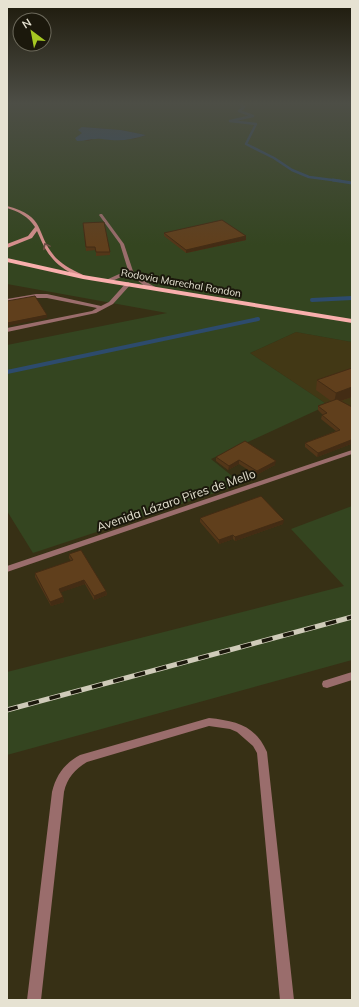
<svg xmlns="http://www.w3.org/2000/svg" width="359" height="1007" viewBox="0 0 359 1007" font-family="Mulish,sans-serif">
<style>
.built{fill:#423815}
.green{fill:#344520;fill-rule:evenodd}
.water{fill:#2d4b6d}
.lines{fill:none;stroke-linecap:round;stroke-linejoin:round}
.stream-far2{stroke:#2d4b6d;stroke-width:2.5}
.stream-far1{stroke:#2d4b6d;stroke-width:3}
.stream{stroke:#2d4b6d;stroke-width:4}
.service{fill:#9a6d6c;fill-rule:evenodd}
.minor{fill:#9a6d6c;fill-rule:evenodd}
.secondary{fill:#d68f8d;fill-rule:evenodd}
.primary{fill:#f9afad;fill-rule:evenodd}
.rail-casing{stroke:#cfcbb9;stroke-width:5}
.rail{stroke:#1b180c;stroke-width:3.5;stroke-dasharray:11;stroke-linecap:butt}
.wall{fill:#533618}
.shaded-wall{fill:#432c14}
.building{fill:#603f1c;stroke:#432c14}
.oneway{stroke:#6f4e46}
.labels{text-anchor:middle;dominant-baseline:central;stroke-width:4;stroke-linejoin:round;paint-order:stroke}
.far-street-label{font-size:10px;fill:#e6e2d2;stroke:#1b180c}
.street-label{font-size:12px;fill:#e6e2d2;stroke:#1b180c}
</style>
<rect width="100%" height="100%" fill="#373015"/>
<!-- built -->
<polygon class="built" points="296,332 352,342 352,419 328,405 250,353"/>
<!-- green -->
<g class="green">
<path d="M 7,104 L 237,104 L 242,107 L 240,111 L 245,106 L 241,104 L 352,104 L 352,342 L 296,332 L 250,353 L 328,405 L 211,459 L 242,484 L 33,553 L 7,511 L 7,345 L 167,313 L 7,284 ZM 82,127 L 121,130 L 146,135 L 135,139 L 111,140 L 105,139 L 94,139 L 88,141 L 75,138 L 82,133 Z"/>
<polygon points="352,506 352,660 7,755 7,672 344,586 291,529"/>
</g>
<!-- water -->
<path class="water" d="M 82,127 L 121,130 L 146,135 C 135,139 123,141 111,140 C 106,140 101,138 96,139 C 89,139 84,141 77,141 L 75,138 L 82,133 L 78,130 Z"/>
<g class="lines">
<!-- stream-far2 -->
<polyline class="stream-far2" points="240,104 244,107 239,111 253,116 230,121 256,124 246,144 274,158 292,170 309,177 340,181"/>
<!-- stream-far1 -->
<polyline class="stream-far1" points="333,180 352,183"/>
<!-- stream -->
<g class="stream">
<polyline points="312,300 352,298"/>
<polyline points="7,372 258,319"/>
</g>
<!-- service -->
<path class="service" d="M 100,214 L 102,214 L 124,244 L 133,271 L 141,279 L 157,288 L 157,290 C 147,290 137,280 130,273 L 110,282 L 106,282 L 106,280 L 128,270 L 120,244 L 99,215 Z"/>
<!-- minor -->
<g class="minor">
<polygon points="128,282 131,284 113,304 96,313 7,332 7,328 92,311 97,308 47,298 36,298 7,303 7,299 36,294 47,294 101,306 109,302 126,283"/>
<polygon points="352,450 352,454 7,572 7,566"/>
<polygon points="352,672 352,680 327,688 323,687 322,684 323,681"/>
<path d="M 209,718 C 236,721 255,725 267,752 L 294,1000 L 280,1000 L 257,753 L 253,746 L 237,732 L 230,729 L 209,726 L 87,762 C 75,769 67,778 64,792 L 41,1000 L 27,1000 L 52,792 C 56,775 65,763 80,755 Z"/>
</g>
<!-- secondary -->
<path class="secondary" d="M 7,206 C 48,217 34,233 56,258 C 64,266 75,271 85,276 L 85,278 C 80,278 77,276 73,274 C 52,263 46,252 37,231 L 32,238 L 7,248 L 7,244 L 28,236 L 35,227 C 28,216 19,212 7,208 Z"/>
<!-- primary -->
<polygon class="primary" points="7,258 83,275 352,319 352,323 83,279 7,262"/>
<defs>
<polyline id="rail" points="7,710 352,617"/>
</defs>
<!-- rail casing -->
<use href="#rail" class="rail-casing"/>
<!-- rail -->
<use href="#rail" class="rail"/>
</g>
<!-- wall -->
<g class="wall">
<polygon points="83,223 110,252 110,255 96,256 96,250 86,251"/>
<polygon points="164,233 246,236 246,240 186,253 164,236"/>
<polygon points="352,368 352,397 341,401 352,407 352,445 351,444 317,457 305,447 305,443 336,431 321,419 322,415 323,415 318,410 318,406 331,401 316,390 317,380"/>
<polygon points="216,457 275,465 256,475 239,464 228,470 216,461"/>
<polygon points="200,518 283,524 235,541 233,539 219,544 200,522"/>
<polygon points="69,554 106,591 107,595 94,600 85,584 61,592 63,597 64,602 51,606 35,577 35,573 71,561 69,558"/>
</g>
<!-- shaded-wall -->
<g class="shaded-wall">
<polygon points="246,236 246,240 186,253 186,250"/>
<polygon points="47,315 47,318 7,326 7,323"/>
<polygon points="352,387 352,397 334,403 336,393"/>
<polygon points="351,440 351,444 317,457 318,453"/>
<polygon points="239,460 239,464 228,470 229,466"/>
<polygon points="276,461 275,465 256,475 257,471"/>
<polygon points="284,520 283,524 235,541 235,537"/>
<polygon points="233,535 233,539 219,544 219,540"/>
<polygon points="84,580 85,584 59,593 59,589"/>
<polygon points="106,591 107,595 94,600 94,596"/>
<polygon points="63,597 64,602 51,606 50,602"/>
</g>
<!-- building -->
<g class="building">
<polygon points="222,220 246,236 186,250 164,233"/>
<polygon points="104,222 110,252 96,252 95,247 86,247 83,223"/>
<polygon points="35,296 47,315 7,323 7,301"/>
<polygon points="352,368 352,387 336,393 317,380"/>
<polygon points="337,399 352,407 352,441 351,440 318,453 305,443 340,430 322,415 327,413 318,406"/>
<polygon points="245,441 276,461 257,471 239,460 229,466 216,457"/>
<polygon points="261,496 284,520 235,537 233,535 219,540 200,518"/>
<polygon points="81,550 106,591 94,596 84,580 59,589 63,597 50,602 35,573 73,560 69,554"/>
</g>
<!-- one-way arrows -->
<defs><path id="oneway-chevron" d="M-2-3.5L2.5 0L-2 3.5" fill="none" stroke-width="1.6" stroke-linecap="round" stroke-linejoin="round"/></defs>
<use class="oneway" href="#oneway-chevron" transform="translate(46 246) rotate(-118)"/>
<!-- sky -->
<linearGradient id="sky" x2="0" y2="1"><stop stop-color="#1e1a0c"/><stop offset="0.42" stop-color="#4d4e46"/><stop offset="1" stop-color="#4d4e46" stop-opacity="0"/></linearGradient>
<rect width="359" height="245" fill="url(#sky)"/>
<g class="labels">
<!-- far-street labels -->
<g class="far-street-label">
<text transform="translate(181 283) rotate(10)">Rodovia Marechal Rondon</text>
</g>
<!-- street labels -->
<g class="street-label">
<text transform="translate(176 500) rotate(-19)">Avenida Lázaro Pires de Mello</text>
</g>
</g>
<!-- border -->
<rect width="359" height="1007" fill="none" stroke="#e6e2d2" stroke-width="16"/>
<!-- north arrow -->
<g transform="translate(32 32) rotate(328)"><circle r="19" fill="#1b180c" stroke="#6c695b"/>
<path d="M0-3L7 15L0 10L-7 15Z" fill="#a6c822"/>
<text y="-6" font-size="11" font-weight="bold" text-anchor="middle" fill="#e6e2d2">N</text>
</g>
</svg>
